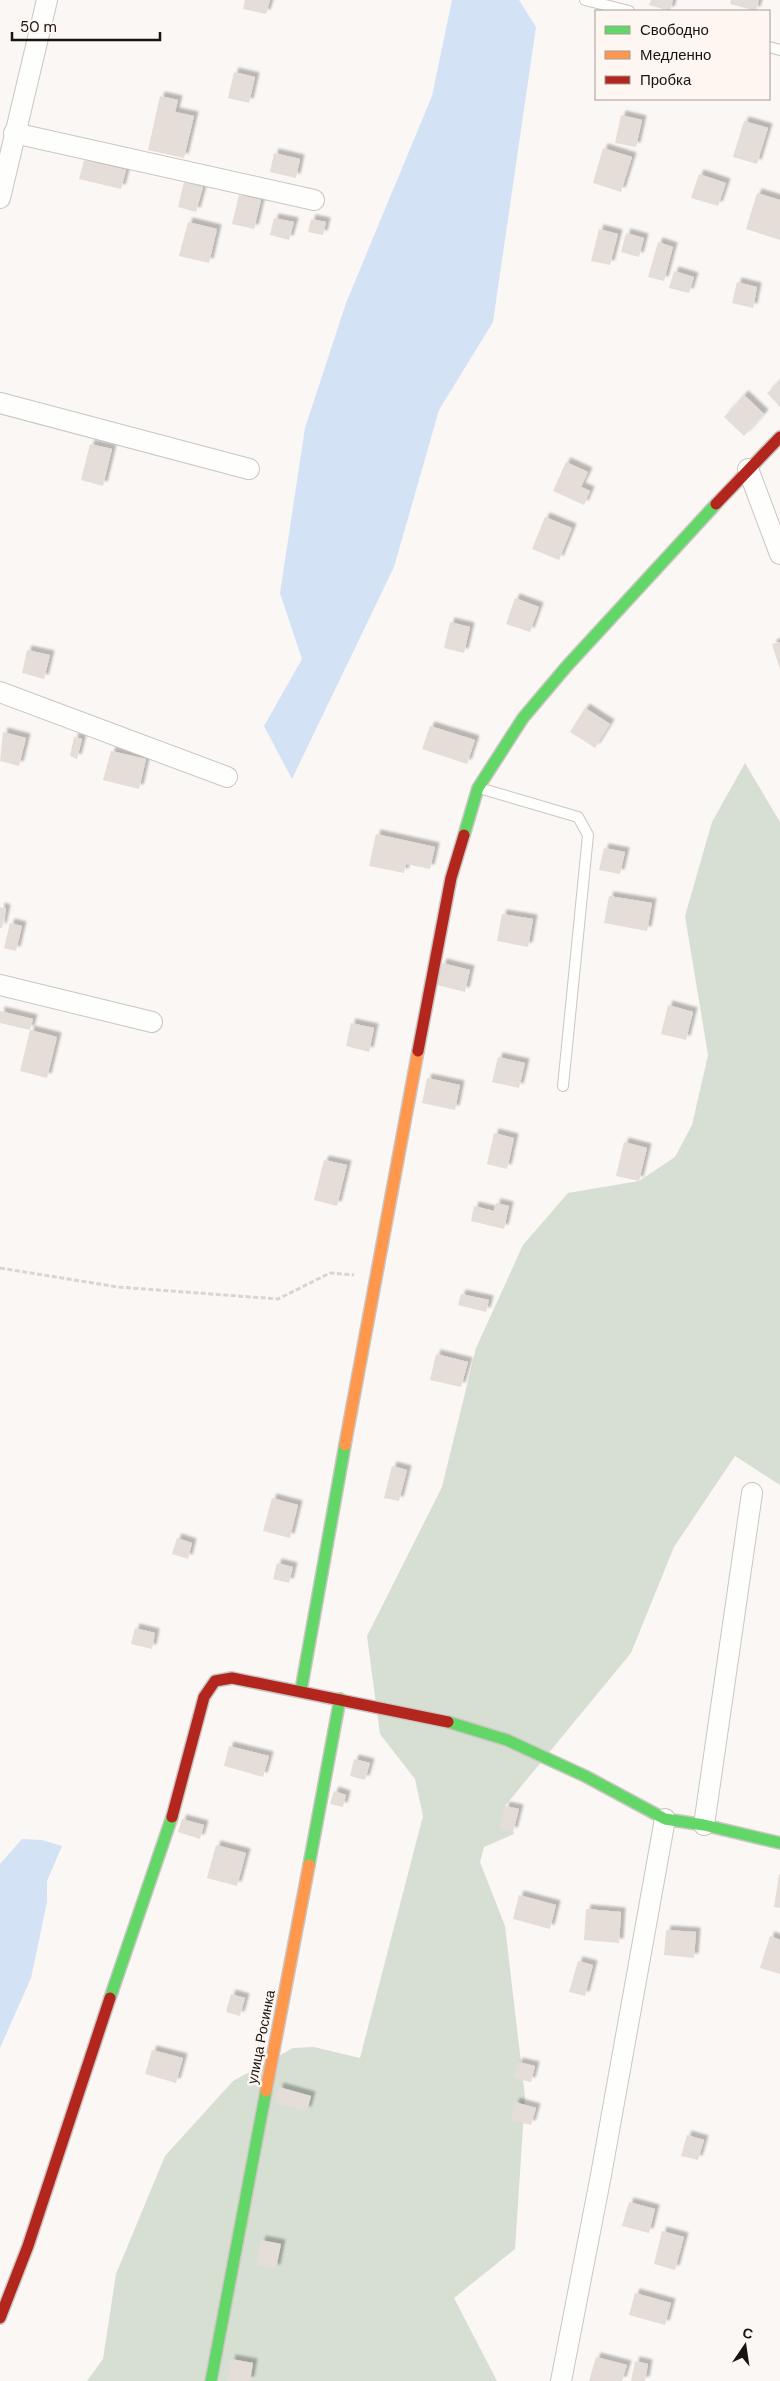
<svg xmlns="http://www.w3.org/2000/svg" width="780" height="2381" viewBox="0 0 780 2381" font-family="'DM Sans',sans-serif">
<style>
.green{fill:#d7dfd2}
.water{fill:#d4e2f6}
.building{fill:#e5ddd7;filter:url(#shadow)}
.lines{fill:none;stroke-linecap:round;stroke-linejoin:round}
.lane-casing{stroke:#cac6c3;stroke-width:12}
.street-casing{stroke:#cac6c3;stroke-width:22}
.fast-casing{stroke:#cac6c3;stroke-width:14}
.slow-casing{stroke:#cac6c3;stroke-width:14}
.jam-casing{stroke:#cac6c3;stroke-width:14}
.path{stroke:#d7d6d5;stroke-width:3;stroke-dasharray:5 2.5;stroke-linecap:butt}
.lane{stroke:#fefefd;stroke-width:10}
.street{stroke:#fefefd;stroke-width:20}
.fast{stroke:#63d668;stroke-width:11}
.slow{stroke:#ff974d;stroke-width:11}
.jam{stroke:#b3261e;stroke-width:11}
.labels{text-anchor:middle;dominant-baseline:central;stroke-width:5;stroke-linejoin:round;paint-order:stroke}
.street-label{font-size:14px;fill:#181411;stroke:#fef6f1}
</style>
<defs>
<filter id="shadow"><feDropShadow dx="4.5" dy="-4.5" stdDeviation="1" flood-color="#0004"/></filter>
</defs>
<rect width="100%" height="100%" fill="#fbf7f4"/>
<!-- green -->
<polygon class="green" points="745,763 780,822 780,1485 735,1456 674,1547 631,1653 505,1806 514,1834 484,1847 480,1862 505,1926 525,2097 515,2249 454,2298 497,2381 87,2381 103,2359 116,2274 165,2156 233,2081 293,2048 314,2047 360,2058 423,1816 415,1779 380,1734 367,1636 442,1487 476,1348 523,1245 568,1193 639,1181 675,1157 692,1125 708,1055 685,916 712,822"/>
<!-- water -->
<g class="water">
<polygon points="452,0 519,0 536,27 493,322 439,410 394,567 292,779 264,726 302,659 280,593 305,428 346,303 432,96"/>
<polygon points="22,1839 42,1840 62,1846 47,1881 47,1902 31,1978 0,2048 0,1864"/>
</g>
<!-- building -->
<g class="building">
<polygon points="245,0 270,0 266,14 243,9"/>
<polygon points="651,0 673,0 670,11 649,5"/>
<polygon points="731,0 759,0 756,11 730,4"/>
<polygon points="234,72 255,77 249,103 228,98"/>
<polygon points="160,96 178,100 175,112 194,116 184,158 148,150"/>
<polygon points="621,115 642,120 636,147 615,143"/>
<polygon points="744,121 768,128 757,164 733,157"/>
<polygon points="603,148 632,157 621,192 593,183"/>
<polygon points="274,153 300,159 296,178 270,172"/>
<polygon points="84,160 126,170 121,189 79,179"/>
<polygon points="699,174 726,183 718,206 691,198"/>
<polygon points="184,182 203,187 196,212 178,207"/>
<polygon points="757,193 780,200 780,240 746,229"/>
<polygon points="239,195 261,200 254,229 232,224"/>
<polygon points="274,218 294,222 289,240 270,235"/>
<polygon points="311,219 326,222 323,235 308,232"/>
<polygon points="188,222 217,229 209,263 179,256"/>
<polygon points="599,229 618,234 610,265 591,261"/>
<polygon points="626,233 644,238 639,257 621,252"/>
<polygon points="658,242 673,247 664,281 648,277"/>
<polygon points="674,271 694,277 689,293 669,288"/>
<polygon points="737,282 757,287 753,308 732,303"/>
<polygon points="780,381 780,407 767,393"/>
<polygon points="744,395 764,414 744,436 724,417"/>
<polygon points="90,444 112,449 103,486 81,480"/>
<polygon points="566,462 588,472 581,487 590,491 584,505 553,491"/>
<polygon points="545,517 572,528 559,560 532,549"/>
<polygon points="515,598 539,607 530,632 506,624"/>
<polygon points="450,622 470,627 464,653 444,648"/>
<polygon points="780,642 780,669 772,644"/>
<polygon points="27,650 50,655 44,679 22,673"/>
<polygon points="585,708 610,724 595,748 570,732"/>
<polygon points="430,726 475,740 467,764 422,749"/>
<polygon points="3,732 26,738 19,766 0,761"/>
<polygon points="74,737 82,739 77,759 70,756"/>
<polygon points="111,751 146,759 139,789 103,780"/>
<polygon points="376,834 435,847 430,869 406,864 404,873 369,866"/>
<polygon points="604,848 625,852 620,874 599,870"/>
<polygon points="609,896 652,903 647,931 604,923"/>
<polygon points="0,907 6,909 2,928 0,928"/>
<polygon points="502,914 533,919 528,947 497,941"/>
<polygon points="10,923 22,926 16,951 4,948"/>
<polygon points="442,963 470,970 465,992 437,985"/>
<polygon points="668,1005 693,1012 686,1040 661,1034"/>
<polygon points="0,1011 33,1019 30,1030 0,1023"/>
<polygon points="351,1023 374,1028 369,1052 346,1046"/>
<polygon points="30,1030 57,1037 47,1078 20,1071"/>
<polygon points="498,1057 525,1063 519,1088 492,1082"/>
<polygon points="427,1078 460,1085 455,1110 422,1103"/>
<polygon points="494,1133 514,1138 507,1169 487,1164"/>
<polygon points="624,1142 647,1148 639,1181 616,1176"/>
<polygon points="324,1160 347,1165 337,1206 314,1200"/>
<polygon points="496,1203 509,1206 504,1229 471,1221 474,1206 494,1211"/>
<polygon points="461,1294 489,1300 486,1312 458,1305"/>
<polygon points="436,1354 468,1362 461,1387 430,1380"/>
<polygon points="392,1466 407,1470 399,1501 384,1498"/>
<polygon points="272,1498 298,1505 290,1538 263,1531"/>
<polygon points="177,1538 192,1543 188,1559 172,1554"/>
<polygon points="277,1563 293,1567 289,1583 273,1579"/>
<polygon points="135,1628 155,1633 152,1649 131,1644"/>
<polygon points="229,1746 269,1756 263,1777 224,1766"/>
<polygon points="354,1759 370,1763 365,1780 350,1776"/>
<polygon points="334,1791 346,1795 343,1807 330,1804"/>
<polygon points="505,1806 519,1809 513,1832 499,1828"/>
<polygon points="182,1819 204,1825 200,1839 178,1832"/>
<polygon points="216,1845 246,1853 237,1886 207,1878"/>
<polygon points="779,1874 780,1874 780,1908 774,1907"/>
<polygon points="519,1895 556,1905 550,1929 513,1919"/>
<polygon points="586,1909 621,1912 619,1943 584,1940"/>
<polygon points="666,1930 696,1932 694,1958 664,1955"/>
<polygon points="770,1936 780,1940 780,1974 760,1968"/>
<polygon points="578,1961 593,1965 585,1996 569,1992"/>
<polygon points="231,1994 245,1998 240,2016 226,2012"/>
<polygon points="152,2050 183,2058 176,2083 145,2074"/>
<polygon points="518,2062 535,2066 531,2082 513,2078"/>
<polygon points="279,2087 311,2096 307,2111 275,2103"/>
<polygon points="515,2102 536,2108 531,2125 511,2120"/>
<polygon points="687,2135 704,2140 698,2160 681,2156"/>
<polygon points="629,2202 655,2209 649,2233 622,2226"/>
<polygon points="662,2231 684,2237 675,2270 654,2264"/>
<polygon points="261,2240 281,2244 276,2269 256,2265"/>
<polygon points="635,2293 671,2303 665,2325 629,2315"/>
<polygon points="596,2357 627,2365 622,2381 589,2381"/>
<polygon points="231,2359 253,2363 250,2381 227,2381"/>
<polygon points="635,2361 648,2364 645,2381 631,2381"/>
</g>
<g class="lines">
<defs>
<g id="lane">
<polyline points="585,0 629,11"/>
<polyline points="769,47 780,50"/>
<polyline points="479,788 578,817 588,835 563,1086"/>
</g>
<g id="street">
<polyline points="14,133 314,200"/>
<polyline points="0,198 47,0"/>
<polyline points="0,403 249,469"/>
<polyline points="748,469 780,554"/>
<polyline points="0,692 227,777"/>
<polyline points="0,985 152,1022"/>
<polyline points="704,1825 752,1493"/>
<polyline points="561,2381 601,2175 665,1819"/>
</g>
<g id="fast">
<polyline points="464,835 478,788 523,718 567,666 716,504"/>
<polyline points="301,1690 345,1445"/>
<polyline points="448,1722 507,1740 585,1776 665,1819 704,1825 780,1843"/>
<polyline points="309,1865 340,1699"/>
<polyline points="110,1998 172,1817"/>
<polyline points="211,2381 266,2091"/>
</g>
<g id="slow">
<polyline points="345,1445 418,1051"/>
<polyline points="266,2091 309,1865"/>
</g>
<g id="jam">
<polyline points="716,504 780,437"/>
<polyline points="418,1051 451,878 464,835"/>
<polyline points="172,1817 204,1697 215,1681 232,1678 448,1722"/>
<polyline points="0,2318 28,2246 110,1998"/>
</g>
</defs>
<!-- lane casing -->
<use href="#lane" class="lane-casing"/>
<!-- street casing -->
<use href="#street" class="street-casing"/>
<!-- fast casing -->
<use href="#fast" class="fast-casing"/>
<!-- slow casing -->
<use href="#slow" class="slow-casing"/>
<!-- jam casing -->
<use href="#jam" class="jam-casing"/>
<!-- path -->
<polyline class="path" points="0,1268 118,1287 278,1299 330,1273 354,1275"/>
<!-- lane -->
<use href="#lane" class="lane"/>
<!-- street -->
<use href="#street" class="street"/>
<!-- fast -->
<use href="#fast" class="fast"/>
<!-- slow -->
<use href="#slow" class="slow"/>
<!-- jam -->
<use href="#jam" class="jam"/>
</g>
<g class="labels">
<!-- street labels -->
<g class="street-label">
<text transform="translate(261 2037) rotate(-79)">улица Росинка</text>
</g>
</g>
<!-- legend -->
<rect x="595" y="10" width="175" height="90" fill="#fef6f1" stroke="#a29c97"/>
<rect x="605" y="26" width="25" height="8" fill="#63d668" stroke="#a29c97"/>
<text x="640" y="35" font-size="15" fill="#181411">Свободно</text>
<rect x="605" y="51" width="25" height="8" fill="#ff974d" stroke="#a29c97"/>
<text x="640" y="60" font-size="15" fill="#181411">Медленно</text>
<rect x="605" y="76" width="25" height="8" fill="#b3261e" stroke="#a29c97"/>
<text x="640" y="85" font-size="15" fill="#181411">Пробка</text>
<!-- north arrow -->
<g transform="translate(745 2346) rotate(13)" stroke="#fef6f1" stroke-width="4" paint-order="stroke">
<path d="M0-4L9 19L0 12L-9 19Z" fill="#181411"/>
<text y="-8" font-size="14" font-weight="bold" text-anchor="middle" fill="#181411">С</text>
</g>
<!-- scale -->
<path d="M12 32v8h148v-8" fill="none" stroke="#181411" stroke-width="2.5"/>
<text x="20" y="32" font-size="15" fill="#181411" stroke="#fef6f1" stroke-width="4" paint-order="stroke">50 m</text>
</svg>
